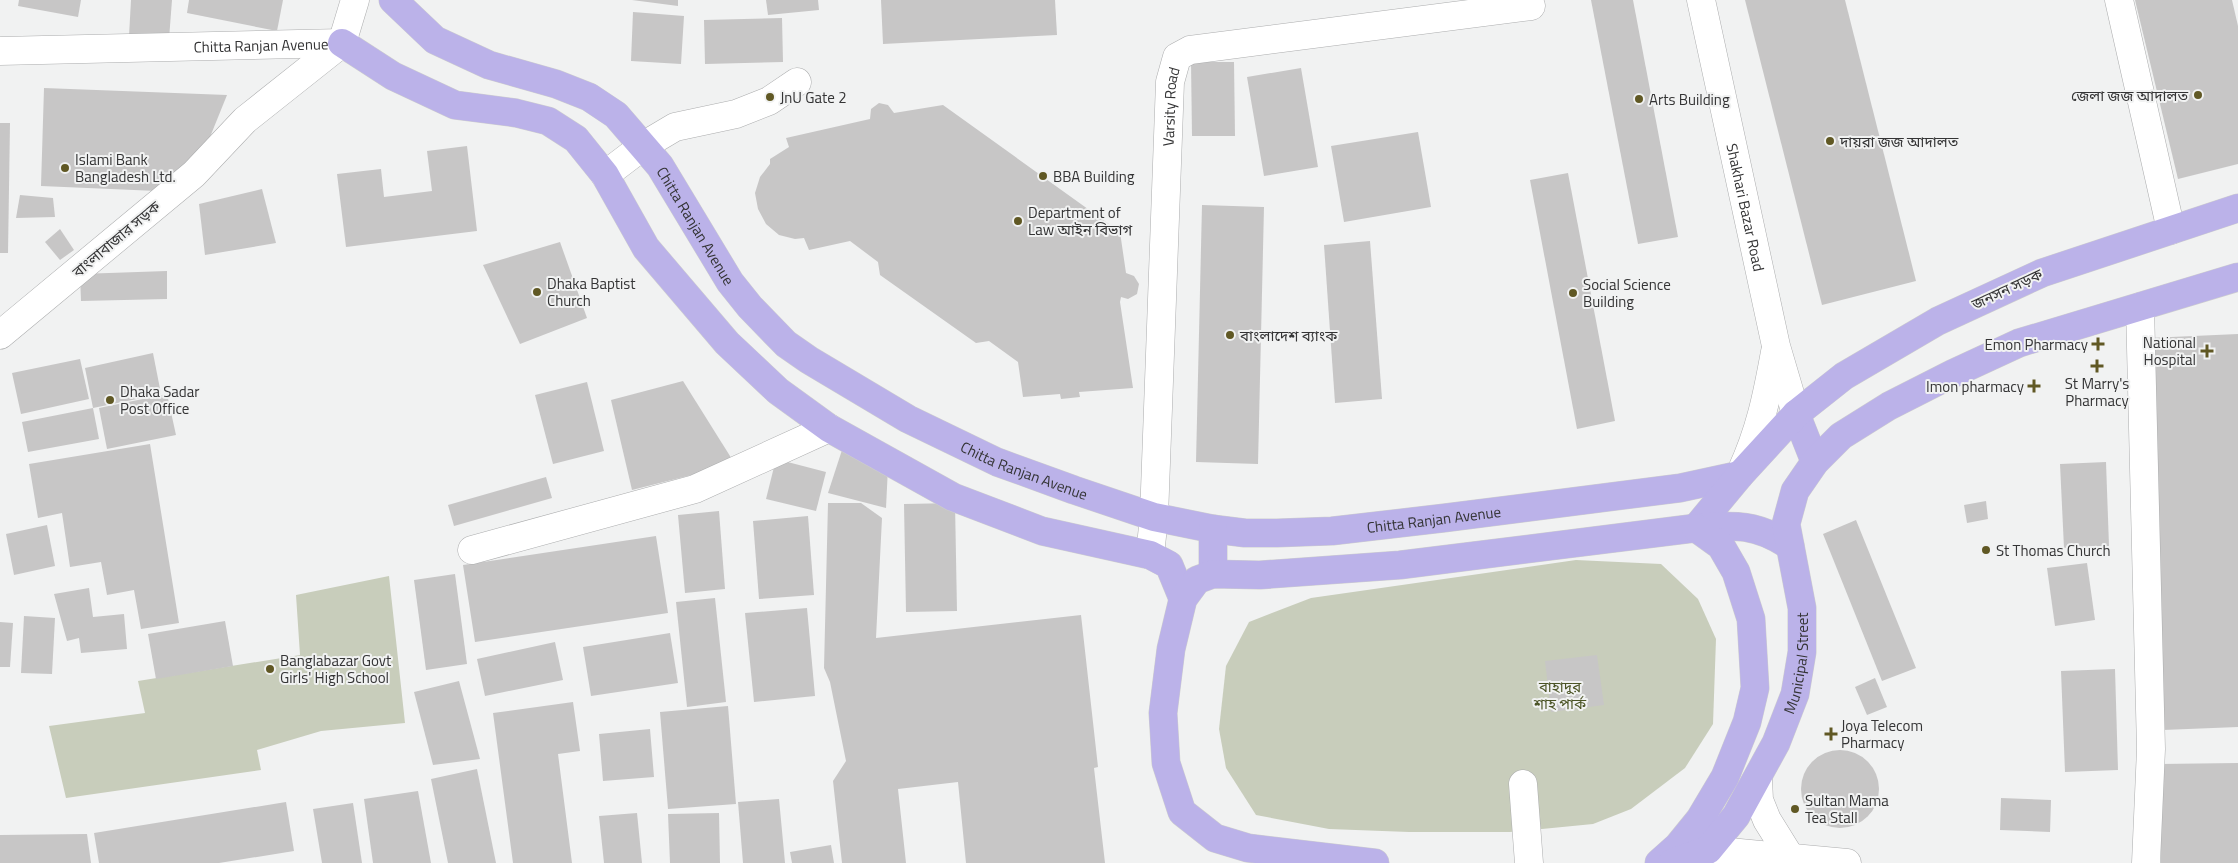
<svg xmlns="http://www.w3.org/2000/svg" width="2238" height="863" viewBox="0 0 2238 863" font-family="'Titillium Web','Noto Sans Bengali',sans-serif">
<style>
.green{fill:#c8cdbb}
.building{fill:#c7c6c6}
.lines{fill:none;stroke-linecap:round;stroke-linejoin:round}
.minor-casing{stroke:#acadae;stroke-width:29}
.major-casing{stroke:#cececf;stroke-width:29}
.minor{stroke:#fff;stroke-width:28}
.major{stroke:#bbb2e9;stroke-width:28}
.poi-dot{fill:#605824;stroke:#f1f2f2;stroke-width:2}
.labels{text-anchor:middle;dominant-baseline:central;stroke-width:4;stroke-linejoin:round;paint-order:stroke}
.street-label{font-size:15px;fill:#343435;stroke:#f1f2f2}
.poi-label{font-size:15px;fill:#343435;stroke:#f1f2f2;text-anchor:start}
.park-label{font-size:15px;fill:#4b5425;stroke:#f1f2f2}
</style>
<rect width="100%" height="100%" fill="#f1f2f2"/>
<!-- green -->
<g class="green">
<polygon points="1576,560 1661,564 1698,599 1716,639 1713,724 1685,768 1631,809 1593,824 1510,832 1409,832 1329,829 1256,815 1226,768 1219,729 1226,666 1249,622 1311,598"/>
<polygon points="389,576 405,723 321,731 257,750 261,770 66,798 49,726 145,713 138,681 300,655 296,595"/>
</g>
<!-- building -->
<g class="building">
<polygon points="19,0 81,0 78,17 18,6"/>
<polygon points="131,0 172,0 169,39 129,36"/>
<polygon points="189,0 283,0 277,31 187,13"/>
<polygon points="632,0 678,0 678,6"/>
<polygon points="766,0 818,0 819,10 768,15"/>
<polygon points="881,0 1055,0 1057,35 883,44"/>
<polygon points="1591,0 1633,0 1678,237 1638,244"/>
<polygon points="1745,0 1845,0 1916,281 1822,305"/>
<polygon points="2135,0 2232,0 2238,26 2238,164 2178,179"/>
<polygon points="633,12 684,16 681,64 631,61"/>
<polygon points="782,18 783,62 705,64 704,20"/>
<polygon points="1191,62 1234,62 1235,136 1192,136"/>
<polygon points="1301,68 1318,167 1264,176 1247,77"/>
<polygon points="44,88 227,95 208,142 157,191 41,186"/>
<polygon points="879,103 888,105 894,113 943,105 1120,232 1126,273 1134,276 1139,284 1137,294 1128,299 1121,297 1120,302 1133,388 1079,392 1080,397 1061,399 1060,394 1023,397 1018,362 989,341 976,343 880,275 878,262 850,241 809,250 804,238 795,239 779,235 766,224 758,209 755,193 760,177 770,164 770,159 789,147 786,138 870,119 871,109"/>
<polygon points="0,123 10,123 8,253 0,253"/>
<polygon points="1418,132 1431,207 1344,222 1331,146"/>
<polygon points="467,146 477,231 346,247 337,174 381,169 384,197 432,191 427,151"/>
<polygon points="1568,173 1615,421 1577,429 1530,180"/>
<polygon points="262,189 276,243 205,255 199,204"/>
<polygon points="20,195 53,198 55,217 16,218"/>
<polygon points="1202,205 1264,207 1258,464 1196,462"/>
<polygon points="60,229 74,250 60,260 45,242"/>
<polygon points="1370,241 1382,399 1335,403 1324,245"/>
<polygon points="560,242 587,318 520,344 483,265"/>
<polygon points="167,271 167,299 81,301 80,274"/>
<polygon points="2238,334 2238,727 2163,730 2149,338"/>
<polygon points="153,353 161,394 93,408 85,368"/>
<polygon points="80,359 89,399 21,414 12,373"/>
<polygon points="683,381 735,464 632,490 611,400"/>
<polygon points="587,382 604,451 553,464 535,395"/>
<polygon points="167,394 176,435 107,449 99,408"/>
<polygon points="93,408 99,439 28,452 22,422"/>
<polygon points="150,444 179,623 141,629 134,590 107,595 101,562 70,567 62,513 38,518 29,464"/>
<polygon points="842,450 888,467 886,508 828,493"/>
<polygon points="776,459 826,472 816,511 766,499"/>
<polygon points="2106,462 2109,546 2064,548 2060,464"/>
<polygon points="546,477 552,498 454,526 448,505"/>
<polygon points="1986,501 1988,519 1967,523 1964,505"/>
<polygon points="828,503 861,503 882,518 876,638 1081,615 1098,767 1094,768 1105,863 966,863 958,782 898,789 906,863 842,863 833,781 846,761 830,682 824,668"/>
<polygon points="955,503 957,611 906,612 904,504"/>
<polygon points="719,511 725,589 685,593 678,515"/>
<polygon points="808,516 814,595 759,599 753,521"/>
<polygon points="1856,520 1916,668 1882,681 1823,534"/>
<polygon points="47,525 55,566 14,575 6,534"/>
<polygon points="656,536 668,613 475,642 463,565"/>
<polygon points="2087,563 2095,620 2055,626 2047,568"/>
<polygon points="455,574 467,664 426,670 414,580"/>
<polygon points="89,588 93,617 124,614 127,649 81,653 79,638 67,641 54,594"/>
<polygon points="715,598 726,702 687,707 676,602"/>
<polygon points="807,608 815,696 754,702 745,613"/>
<polygon points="24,616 55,618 52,674 21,673"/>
<polygon points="225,621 233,666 156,679 148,634"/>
<polygon points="0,622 13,623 10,667 0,667"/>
<polygon points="670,633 678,683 591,696 583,647"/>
<polygon points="555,642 563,680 485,696 477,659"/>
<polygon points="1597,655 1604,705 1551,712 1545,661"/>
<polygon points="2115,669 2118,770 2065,772 2061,671"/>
<polygon points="1875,678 1887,707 1867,715 1855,687"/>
<polygon points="459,681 480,759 433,765 414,692"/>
<polygon points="573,702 580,751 558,754 572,863 513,863 493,713"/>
<polygon points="728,706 736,804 668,809 660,712"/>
<polygon points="650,729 654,777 603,781 599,734"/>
<circle cx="1840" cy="789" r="39"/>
<polygon points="2238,763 2238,863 2161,863 2159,764"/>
<polygon points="477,769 496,863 448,863 431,779"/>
<polygon points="418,791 431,863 373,863 364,799"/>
<polygon points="2001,798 2051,800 2050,832 2000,830"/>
<polygon points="779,799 785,863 743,863 738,802"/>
<polygon points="286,802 294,851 219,863 99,863 94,833"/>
<polygon points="353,803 362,863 322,863 313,809"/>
<polygon points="637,813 642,863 604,863 599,816"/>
<polygon points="719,813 720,863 670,863 668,814"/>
<polygon points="87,834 91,863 0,863 0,835"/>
<polygon points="831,845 834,863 792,863 790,852"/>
</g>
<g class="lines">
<defs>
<g id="minor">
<path id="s1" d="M 1701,0 L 1776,346 L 1796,414"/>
<polyline points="2119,0 2171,230"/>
<polyline points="342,43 355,0"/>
<path id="s2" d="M 0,51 L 342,43"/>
<polyline points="605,175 643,146 675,127 736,114 769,101 797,82"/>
<polyline points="2140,307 2151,749 2146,863"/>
<polyline points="0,335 194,174 245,120 342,43"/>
<path d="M 1741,472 C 1760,431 1767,396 1775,352"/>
<polyline points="472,550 695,489 829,428"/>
<path id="s3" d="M 1150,555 L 1154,517 L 1170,82 L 1177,57 L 1190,50 L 1531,6"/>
<polyline points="1758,779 1759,800 1767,820 1790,857"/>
<polyline points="1523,784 1529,863"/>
<polyline points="1692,862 1708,850 1847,863"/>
</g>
<g id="major">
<path id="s4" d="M 393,0 L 435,40 L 489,65 L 556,84 L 589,97 L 616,115 L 660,166 L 730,282 L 750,307 L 786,344 L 809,360 L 908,419 L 997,462 L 1074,490 L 1154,517 L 1213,529 L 1245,533 L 1277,533 L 1332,531 L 1444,518 L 1680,488 L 1740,475"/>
<polyline points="342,43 393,76 455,105 516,113 548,121 576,139 605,175 646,248 727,343 778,391 829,428 953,497 1042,531 1150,555 1169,565 1183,599"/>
<polyline points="1796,414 1815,462"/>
<polyline points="1696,528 1740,475 1796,414 1844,376 1938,321 2042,273 2238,208"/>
<polyline points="1213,574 1213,529"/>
<path d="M 1375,863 L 1248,848 L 1215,838 L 1182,812 L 1166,763 L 1163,713 L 1171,649 L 1183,599 L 1197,580 L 1213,574 L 1260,575 L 1400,565 L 1696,528 C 1735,525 1756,523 1790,546"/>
<polyline points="1659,863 1678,846 1700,819 1725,777 1747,722 1755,688 1751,619 1736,572 1721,546 1696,528"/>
<path id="s5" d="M 1672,863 L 1708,850 L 1736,816 L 1776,743 L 1795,694 L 1802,652 L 1802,608 L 1786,524 L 1795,491 L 1815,462 L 1841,436 L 1889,406 L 1952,374 L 2019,343 L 2238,277"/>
</g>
</defs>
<!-- minor casing -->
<use href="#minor" class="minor-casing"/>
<!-- major casing -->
<use href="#major" class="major-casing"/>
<!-- minor -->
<use href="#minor" class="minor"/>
<!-- major -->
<use href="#major" class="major"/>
</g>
<!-- markers -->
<g class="poi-dot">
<circle cx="2198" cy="95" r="5"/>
<circle cx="770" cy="97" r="5"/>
<circle cx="1639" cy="99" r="5"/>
<circle cx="1830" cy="141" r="5"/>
<circle cx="65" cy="168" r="5"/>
<circle cx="1043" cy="176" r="5"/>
<circle cx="1018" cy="221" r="5"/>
<circle cx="537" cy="292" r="5"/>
<circle cx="1573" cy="293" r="5"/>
<circle cx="1230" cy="335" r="5"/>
<path d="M2095.5 336.5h5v5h5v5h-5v5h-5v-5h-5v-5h5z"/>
<path d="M2204.5 343.5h5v5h5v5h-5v5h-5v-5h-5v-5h5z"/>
<path d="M2094.5 358.5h5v5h5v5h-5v5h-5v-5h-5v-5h5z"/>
<path d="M2031.5 378.5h5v5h5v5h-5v5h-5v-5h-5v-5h5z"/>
<circle cx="110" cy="400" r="5"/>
<circle cx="1986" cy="550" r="5"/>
<circle cx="270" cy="669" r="5"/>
<path d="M1828.5 726.5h5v5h5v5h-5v5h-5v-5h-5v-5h5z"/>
<circle cx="1795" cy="809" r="5"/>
</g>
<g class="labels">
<!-- street labels -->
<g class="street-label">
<text stroke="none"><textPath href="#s2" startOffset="261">Chitta Ranjan Avenue</textPath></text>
<text stroke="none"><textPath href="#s3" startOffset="449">Varsity Road</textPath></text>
<text stroke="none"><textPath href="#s1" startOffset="212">Shakhari Bazar Road</textPath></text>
<text stroke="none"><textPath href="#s4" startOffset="392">Chitta Ranjan Avenue</textPath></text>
<text transform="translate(116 239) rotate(-40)">বাংলাবাজার সড়ক</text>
<text transform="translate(2007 289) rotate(-25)">জনসন সড়ক</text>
<text stroke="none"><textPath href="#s4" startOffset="812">Chitta Ranjan Avenue</textPath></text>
<text stroke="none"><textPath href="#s4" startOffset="1232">Chitta Ranjan Avenue</textPath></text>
<text stroke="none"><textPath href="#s5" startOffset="249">Municipal Street</textPath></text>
</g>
<!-- poi labels -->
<g class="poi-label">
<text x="2188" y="95" text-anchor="end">জেলা জজ আদালত</text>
<text x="780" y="97">JnU Gate 2</text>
<text x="1649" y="99">Arts Building</text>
<text x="1840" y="141">দায়রা জজ আদালত</text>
<text x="75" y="159">Islami Bank<tspan x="75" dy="17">Bangladesh Ltd.</tspan></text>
<text x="1053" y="176">BBA Building</text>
<text x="1028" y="212">Department of<tspan x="1028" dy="17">Law আইন বিভাগ</tspan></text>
<text x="547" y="283">Dhaka Baptist<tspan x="547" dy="17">Church</tspan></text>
<text x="1583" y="284">Social Science<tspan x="1583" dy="17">Building</tspan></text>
<text x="1240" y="335">বাংলাদেশ ব্যাংক</text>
<text x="2196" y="342" text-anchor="end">National<tspan x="2196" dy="17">Hospital</tspan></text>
<text x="2088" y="344" text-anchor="end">Emon Pharmacy</text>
<text x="2097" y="383" text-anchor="middle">St Marry's<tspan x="2097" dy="17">Pharmacy</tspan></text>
<text x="2024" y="386" text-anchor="end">Imon pharmacy</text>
<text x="120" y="391">Dhaka Sadar<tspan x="120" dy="17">Post Office</tspan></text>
<text x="1996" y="550">St Thomas Church</text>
<text x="280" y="660">Banglabazar Govt<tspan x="280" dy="17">Girls' High School</tspan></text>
<text x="1841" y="725">Joya Telecom<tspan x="1841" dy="17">Pharmacy</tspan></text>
<text x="1805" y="800">Sultan Mama<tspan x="1805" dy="17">Tea Stall</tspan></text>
</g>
<!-- park labels -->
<g class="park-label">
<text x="1560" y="686">বাহাদুর<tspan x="1560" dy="17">শাহ পার্ক</tspan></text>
</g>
</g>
</svg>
